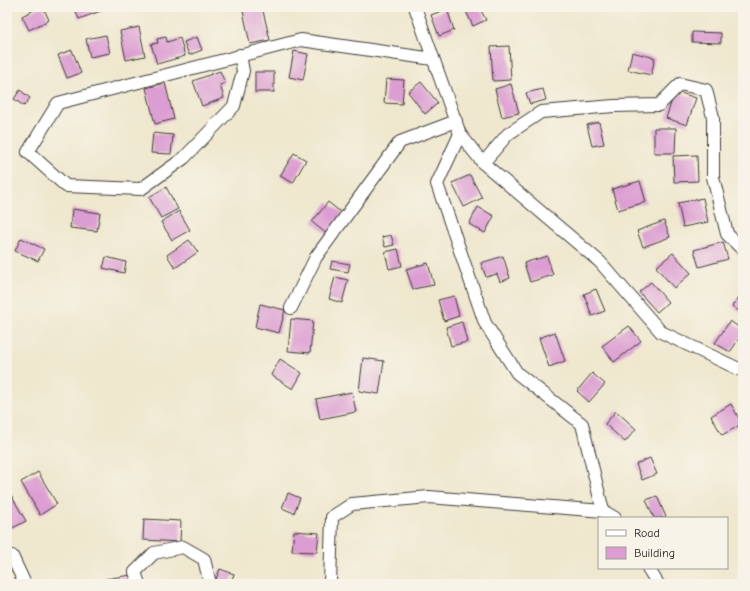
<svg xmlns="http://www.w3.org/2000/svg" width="750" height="591" viewBox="0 0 750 591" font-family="'Comic Neue',sans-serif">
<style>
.building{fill:#dc9dd2}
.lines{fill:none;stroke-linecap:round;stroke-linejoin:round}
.minor-casing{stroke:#3c3a37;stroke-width:14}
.minor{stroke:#fff;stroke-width:12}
</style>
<rect width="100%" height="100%" fill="#f7f3e8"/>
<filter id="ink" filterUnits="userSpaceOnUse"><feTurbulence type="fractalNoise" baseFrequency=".025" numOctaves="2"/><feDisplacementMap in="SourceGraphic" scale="8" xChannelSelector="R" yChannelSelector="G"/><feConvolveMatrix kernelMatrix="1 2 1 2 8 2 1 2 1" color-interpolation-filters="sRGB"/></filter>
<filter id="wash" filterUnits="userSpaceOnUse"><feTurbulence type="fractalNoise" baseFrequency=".012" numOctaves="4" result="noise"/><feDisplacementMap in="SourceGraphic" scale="16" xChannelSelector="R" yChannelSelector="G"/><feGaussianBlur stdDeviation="0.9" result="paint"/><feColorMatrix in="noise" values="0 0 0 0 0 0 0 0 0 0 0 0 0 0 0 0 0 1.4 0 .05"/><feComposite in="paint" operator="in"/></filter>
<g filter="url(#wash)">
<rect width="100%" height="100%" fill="#efe7ce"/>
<g id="blocks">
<!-- building -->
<g class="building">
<polygon points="40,7 43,7 49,20 29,30 22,16"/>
<polygon points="74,7 102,7 103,10 79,19"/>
<polygon points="262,7 270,40 250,44 243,11"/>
<polygon points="464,7 479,7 486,20 473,26"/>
<polygon points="447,9 454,30 439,36 431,15"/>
<polygon points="139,27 145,56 126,60 120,31"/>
<polygon points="692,32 721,33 721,43 692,42"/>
<polygon points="106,35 110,53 90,57 86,39"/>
<polygon points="166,37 167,42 180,38 185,56 157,64 151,44 158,43 157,39"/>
<polygon points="197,37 202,50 189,55 184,42"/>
<polygon points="509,46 511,80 493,81 491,47"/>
<polygon points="72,50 81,73 67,78 58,55"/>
<polygon points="294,51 308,54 303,80 289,77"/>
<polygon points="632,52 655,58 651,75 628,70"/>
<polygon points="220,71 225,83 220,85 224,98 202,106 193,81"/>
<rect x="255" y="72" width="19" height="20"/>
<polygon points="386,79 404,80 402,104 384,103"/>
<polygon points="421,82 438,103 425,114 408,92"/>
<polygon points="165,83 174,119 155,124 146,88"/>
<polygon points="511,84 519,113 502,117 495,89"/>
<polygon points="543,89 546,100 530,104 526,93"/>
<polygon points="20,90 30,98 24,106 14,99"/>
<polygon points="675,91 696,98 687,125 666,118"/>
<polygon points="599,122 604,144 592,146 587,125"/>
<polygon points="654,128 676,128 675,153 654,153"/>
<polygon points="153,133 173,135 171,154 151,153"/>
<polygon points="294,153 306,160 293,183 280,176"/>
<polygon points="697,155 698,181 674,182 673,156"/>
<polygon points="470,175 482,198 464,207 452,183"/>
<polygon points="640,181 646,202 618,210 612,189"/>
<polygon points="166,187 178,209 161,218 149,197"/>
<polygon points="703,198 708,222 683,227 678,203"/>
<polygon points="328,202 343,214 328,235 312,222"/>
<polygon points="478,207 494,216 485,233 469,224"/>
<polygon points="72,209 100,213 97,231 70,228"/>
<polygon points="179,211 190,230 172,240 161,222"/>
<polygon points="664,221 670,237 643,247 637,231"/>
<polygon points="391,235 394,245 385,247 382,237"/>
<polygon points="21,238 44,249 38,261 15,251"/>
<polygon points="189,240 198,252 175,268 167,255"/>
<polygon points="723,242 728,259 699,267 694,250"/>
<polygon points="398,249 402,266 389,269 385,252"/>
<polygon points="673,253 691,273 674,288 656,267"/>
<polygon points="503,256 510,278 500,282 497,274 486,277 481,263"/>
<polygon points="547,256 553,275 530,282 524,263"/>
<polygon points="106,257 126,262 124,273 103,268"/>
<polygon points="332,261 350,264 348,272 330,269"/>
<polygon points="428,263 434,285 413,289 406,269"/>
<polygon points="335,277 348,280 342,303 329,299"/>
<polygon points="651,282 668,302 657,312 639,292"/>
<polygon points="596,289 605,311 592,316 584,294"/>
<polygon points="743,292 743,314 732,306"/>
<polygon points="454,296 459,316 444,321 438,300"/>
<polygon points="260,304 285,310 279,333 255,327"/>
<polygon points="291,319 313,321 310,353 288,351"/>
<polygon points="730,321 743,330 743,333 730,352 715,343"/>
<polygon points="462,322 467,342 451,346 446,327"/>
<polygon points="629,326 641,341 614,362 602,346"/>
<polygon points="555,332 565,361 549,367 539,338"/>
<polygon points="363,358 384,361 379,394 359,391"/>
<polygon points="280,359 302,373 293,389 271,375"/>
<polygon points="592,373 605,384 589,402 577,391"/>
<polygon points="352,392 356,412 320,419 316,399"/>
<polygon points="731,404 742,424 722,435 711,416"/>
<polygon points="616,411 636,429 625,442 605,424"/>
<polygon points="650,458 657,474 642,480 636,464"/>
<polygon points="38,472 57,504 40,515 21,482"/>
<polygon points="7,490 8,490 26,521 7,531"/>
<polygon points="288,493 300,498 294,513 282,508"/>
<polygon points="657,496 666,517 664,518 654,518 646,500"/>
<polygon points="144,519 181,521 180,542 143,540"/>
<polygon points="294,531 319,533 317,552 292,551"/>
<polygon points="220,569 234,574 230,584 214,584"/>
<polygon points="131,575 132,584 106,584 105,579"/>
</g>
</g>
</g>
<g filter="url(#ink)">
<use href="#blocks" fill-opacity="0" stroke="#3c3a37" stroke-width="1"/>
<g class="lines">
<defs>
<g id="minor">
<polyline points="415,7 460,134 483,163 508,134 541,112 614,106 659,105 680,84 706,90 713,117 713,177 727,234 743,250"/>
<polyline points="240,55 243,71 234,106 184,158 141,189 66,186 28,152 58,103 301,40 433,59"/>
<polyline points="460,134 437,184 485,323 517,373 582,424 603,511"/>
<polyline points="483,163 600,262 661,332 743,371"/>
<polyline points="291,308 316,257 400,142 456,121"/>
<polyline points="12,556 25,584"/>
<polyline points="648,568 658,584"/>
<polyline points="139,584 135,572 154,553 183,547 204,559 210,584"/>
<polyline points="330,584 332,517 352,504 429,497 603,511 615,518"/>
</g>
</defs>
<!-- minor casing -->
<use href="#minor" class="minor-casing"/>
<!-- minor -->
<use href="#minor" class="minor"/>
</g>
</g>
<!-- margin -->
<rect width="750" height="591" fill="none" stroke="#f7f3e8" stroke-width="24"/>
<!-- legend -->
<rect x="598" y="517" width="130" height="52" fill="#f7f3e8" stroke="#9f9d96"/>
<rect x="606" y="530" width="20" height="6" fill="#ffffff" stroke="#9f9d96"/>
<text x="634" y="537" font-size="12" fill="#1c1c1c">Road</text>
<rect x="606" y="547" width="20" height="12" fill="#dc9dd2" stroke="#9f9d96"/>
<text x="634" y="557" font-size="12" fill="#1c1c1c">Building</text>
</svg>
